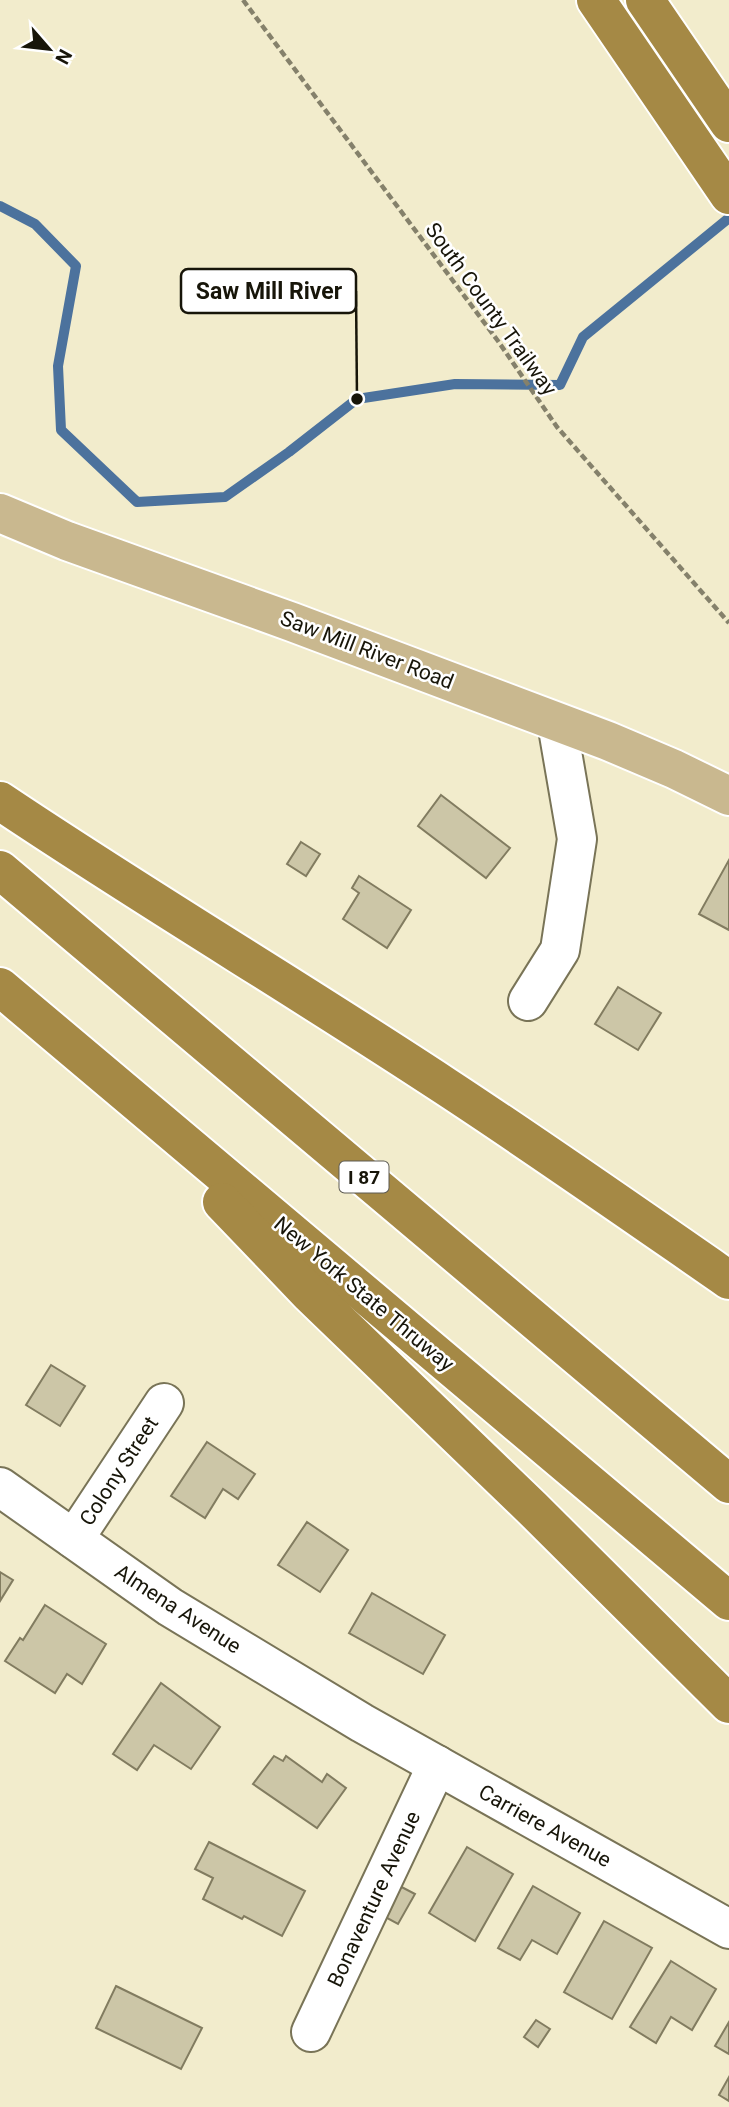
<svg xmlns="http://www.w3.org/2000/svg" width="729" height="2107" viewBox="0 0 729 2107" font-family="Roboto,sans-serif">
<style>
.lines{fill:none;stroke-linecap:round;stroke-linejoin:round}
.stream{stroke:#4c729d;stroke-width:10}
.building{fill:#ccc6a7;stroke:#827c60;stroke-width:2}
.minor-casing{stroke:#797457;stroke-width:42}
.major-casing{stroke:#fff;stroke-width:42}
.highway-casing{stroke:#fff;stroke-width:42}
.path{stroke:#85816b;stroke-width:4.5;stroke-dasharray:7 3.5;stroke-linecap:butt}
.minor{stroke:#fff;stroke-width:38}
.major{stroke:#c9b88f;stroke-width:38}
.highway{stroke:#a58945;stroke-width:38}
.labels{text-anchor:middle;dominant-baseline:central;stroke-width:5;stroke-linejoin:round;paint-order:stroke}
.shield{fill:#fff;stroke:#5d5b53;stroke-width:2}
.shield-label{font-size:19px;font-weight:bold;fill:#171509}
.street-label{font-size:21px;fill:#171509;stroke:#fff}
.leader{fill:none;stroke:#171509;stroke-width:2.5}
.callout-dot{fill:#171509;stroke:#fff;stroke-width:2.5}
.callout{fill:#fff;stroke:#171509;stroke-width:2.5}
.callout-label{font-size:23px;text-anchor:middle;font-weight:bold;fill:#171509}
</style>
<rect width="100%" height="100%" fill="#f2eccc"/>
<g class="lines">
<!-- stream -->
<polyline class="stream" points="0,206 35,224 76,266 58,366 61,430 137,502 225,497 289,452 357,399 455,384 560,385 583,337 729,218"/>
</g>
<!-- building -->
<g class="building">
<polygon points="441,795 510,848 486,878 418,826"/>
<polygon points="301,842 320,854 306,876 287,864"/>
<polygon points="729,860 729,930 699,914"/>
<polygon points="359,876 411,910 387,948 343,919 359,893 352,888"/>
<polygon points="618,987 661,1013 638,1050 595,1024"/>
<polygon points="51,1365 85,1386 60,1426 26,1405"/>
<polygon points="207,1442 255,1474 238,1499 223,1489 205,1518 171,1496"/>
<polygon points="307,1522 348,1550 320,1592 278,1565"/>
<polygon points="0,1572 13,1580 0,1601"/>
<polygon points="372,1593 445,1635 423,1674 349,1633"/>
<polygon points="45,1605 106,1644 82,1684 67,1674 55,1693 5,1661 20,1638 23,1640"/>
<polygon points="161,1683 220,1727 191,1769 154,1745 137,1770 113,1754"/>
<polygon points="274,1756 283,1761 286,1756 322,1782 327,1774 346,1788 317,1828 253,1784"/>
<polygon points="209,1842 305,1891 282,1936 244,1916 242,1919 203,1899 213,1878 195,1869"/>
<polygon points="467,1847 513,1874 475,1941 429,1913"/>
<polygon points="392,1882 415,1894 398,1924 376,1912"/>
<polygon points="533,1886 580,1913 557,1954 532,1940 520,1960 498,1948"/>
<polygon points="604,1921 652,1948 612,2019 564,1992"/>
<polygon points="671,1961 716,1989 692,2030 671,2017 656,2043 630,2027"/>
<polygon points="116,1986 202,2028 181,2069 96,2028"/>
<polygon points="536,2020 550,2029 538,2047 524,2037"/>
<polygon points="729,2022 729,2054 715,2046"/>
<polygon points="729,2077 729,2101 719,2095"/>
</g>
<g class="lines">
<defs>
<g id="minor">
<polyline points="528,1001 560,950 577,839 557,723"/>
<polyline points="0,1487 170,1607 362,1723 729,1929"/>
<polyline points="74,1539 164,1403"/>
<polyline points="311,2032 437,1765"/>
</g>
<polyline id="major" points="0,513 67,541 292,622 608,741 674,769 729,796"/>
<g id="highway">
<polyline points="596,0 729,195"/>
<polyline points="645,0 729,123"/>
<path d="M 0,801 C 146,899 298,989 445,1086 C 541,1149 635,1215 729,1280"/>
<polyline points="0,870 729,1484"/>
<polyline points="0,987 729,1601"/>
<polyline points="222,1202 310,1294 532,1508 729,1704"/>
</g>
</defs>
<!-- minor casing -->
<use href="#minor" class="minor-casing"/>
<!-- major casing -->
<use href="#major" class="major-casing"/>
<!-- highway casing -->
<use href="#highway" class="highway-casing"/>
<!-- path -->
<polyline class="path" points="243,0 498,341 557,427 729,623"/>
<!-- minor -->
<use href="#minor" class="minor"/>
<!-- major -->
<use href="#major" class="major"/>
<!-- highway -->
<use href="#highway" class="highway"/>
</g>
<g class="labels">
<!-- shield labels -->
<rect class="shield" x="339.5" y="1161.5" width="49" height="31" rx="5"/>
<g class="shield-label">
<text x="364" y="1177">I 87</text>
</g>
<!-- street labels -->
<g class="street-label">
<text transform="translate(491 309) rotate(54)">South County Trailway</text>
<text transform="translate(367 650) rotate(21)">Saw Mill River Road</text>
<text transform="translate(364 1294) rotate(40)">New York State Thruway</text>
<text transform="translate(119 1471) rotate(-57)">Colony Street</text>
<text transform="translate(178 1609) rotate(33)">Almena Avenue</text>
<text transform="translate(545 1826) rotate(29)">Carriere Avenue</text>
<text transform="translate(374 1899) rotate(-65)">Bonaventure Avenue</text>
</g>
</g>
<!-- callouts -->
<path class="leader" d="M357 399L356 291"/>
<circle class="callout-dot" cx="357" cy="399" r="7"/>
<rect class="callout" x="181" y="269" width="175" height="44" rx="7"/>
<g class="callout-label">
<text x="269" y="299">Saw Mill River</text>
</g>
<!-- north arrow -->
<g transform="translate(49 49) rotate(118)" stroke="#ffffff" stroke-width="5" paint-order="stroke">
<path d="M0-5L12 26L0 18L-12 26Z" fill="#171509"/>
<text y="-10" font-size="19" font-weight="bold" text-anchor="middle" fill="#171509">N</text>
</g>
</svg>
